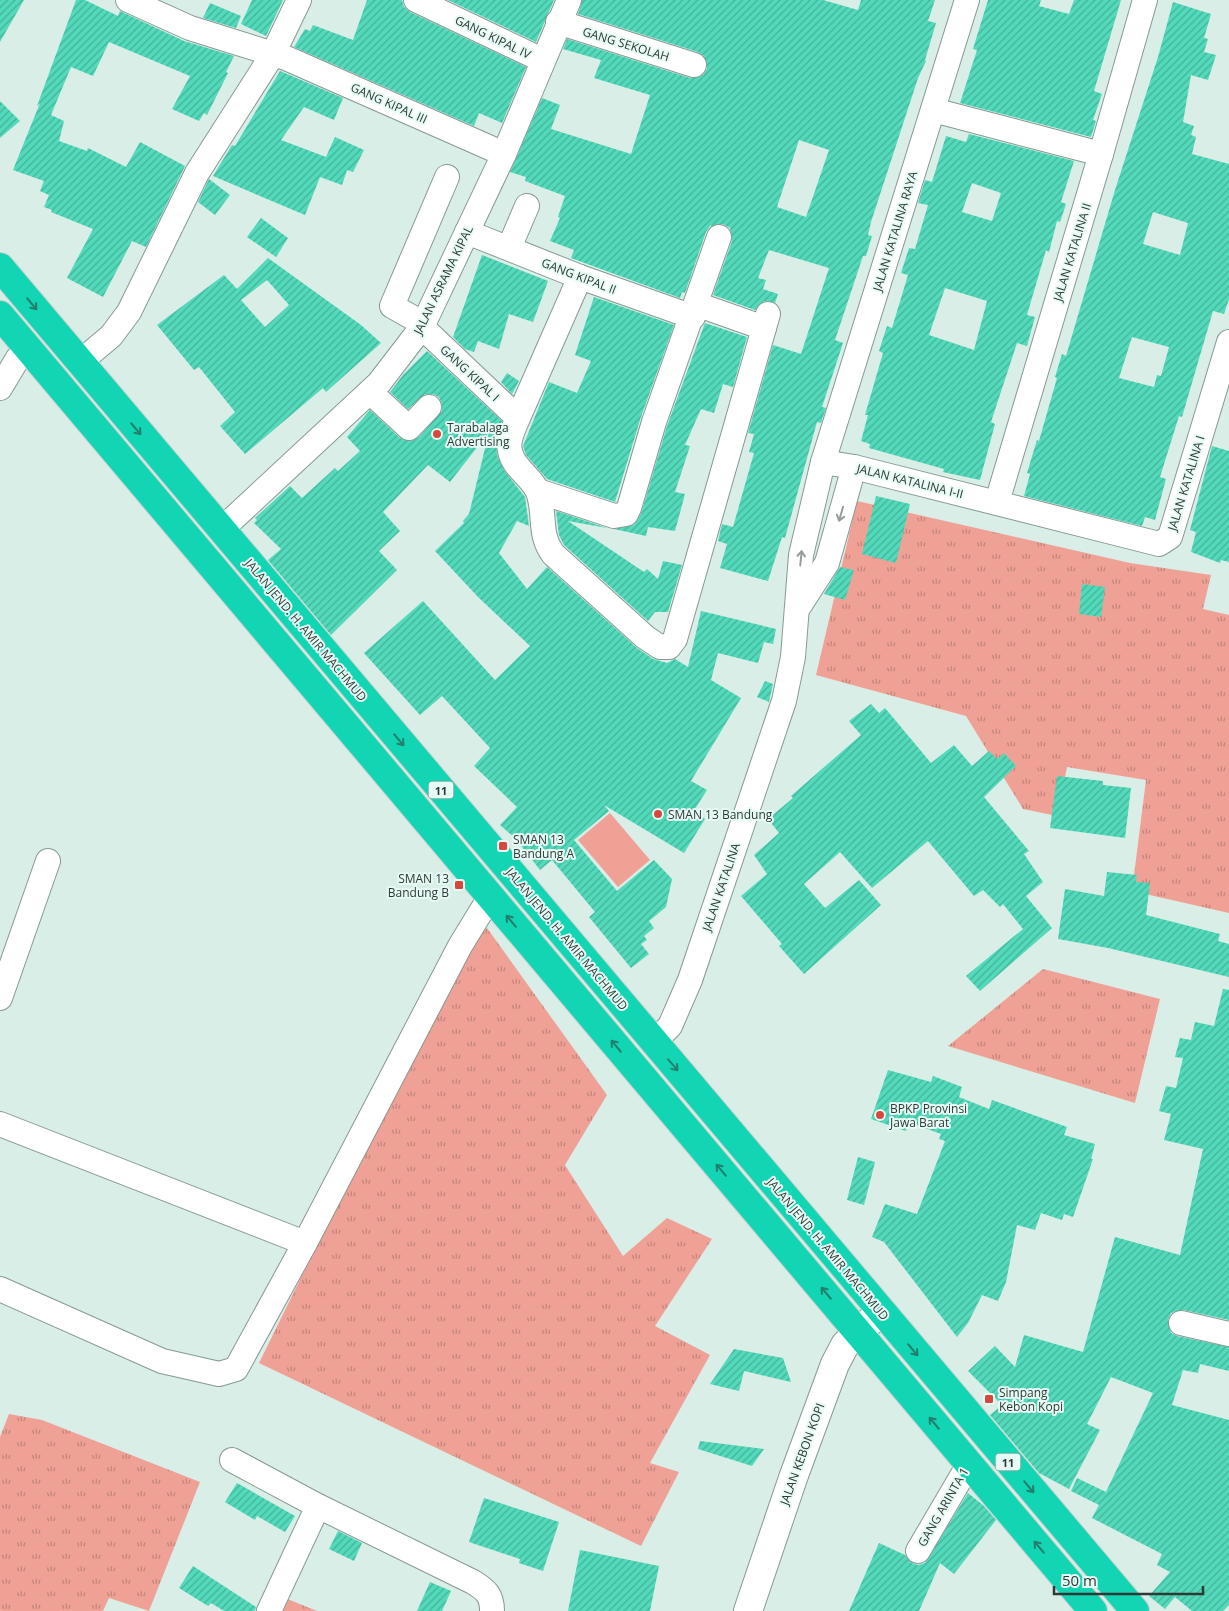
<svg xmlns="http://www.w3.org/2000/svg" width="1229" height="1611" viewBox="0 0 1229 1611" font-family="'Open Sans',sans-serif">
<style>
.grass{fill:url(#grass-tufts)}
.green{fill:#f0a196}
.building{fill:url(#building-hatch);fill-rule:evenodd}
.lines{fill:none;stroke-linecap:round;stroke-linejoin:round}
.street-casing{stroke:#869993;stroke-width:26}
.secondary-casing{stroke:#869993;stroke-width:30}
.highway-casing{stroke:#cdcfcf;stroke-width:30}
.street{stroke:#fff;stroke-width:24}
.secondary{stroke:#fff;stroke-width:28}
.highway{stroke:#12d6b3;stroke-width:28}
.oneway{stroke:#227f6e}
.oneway2{stroke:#989c9a}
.poi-dot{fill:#d6483d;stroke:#e6fbf5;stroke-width:2}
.labels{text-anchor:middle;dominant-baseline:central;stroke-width:4;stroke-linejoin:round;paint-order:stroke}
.shield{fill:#e6fbf5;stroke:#67726f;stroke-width:1}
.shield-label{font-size:11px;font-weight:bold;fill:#303835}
.street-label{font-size:12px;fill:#303835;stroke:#e6fbf5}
.poi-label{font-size:12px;fill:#303835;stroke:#e6fbf5;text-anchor:start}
</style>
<defs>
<pattern id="grass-tufts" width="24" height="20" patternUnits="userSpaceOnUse" patternTransform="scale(1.25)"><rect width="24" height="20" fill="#f0a196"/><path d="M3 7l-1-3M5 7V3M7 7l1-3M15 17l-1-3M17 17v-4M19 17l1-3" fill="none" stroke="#c3847b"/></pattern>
<pattern id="building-hatch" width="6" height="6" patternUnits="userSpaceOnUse" patternTransform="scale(1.25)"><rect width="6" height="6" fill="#52dabb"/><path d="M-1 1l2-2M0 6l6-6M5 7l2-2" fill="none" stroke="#44b299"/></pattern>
</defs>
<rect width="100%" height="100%" fill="#d9eee7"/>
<!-- grass -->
<g class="grass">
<polygon points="857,501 1130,563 1211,575 1203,609 1229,615 1229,913 1132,891 1146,780 1067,767 1057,816 1023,809 966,716 816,675"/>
<polygon points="487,928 607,1095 565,1165 623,1256 667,1218 712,1239 655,1326 710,1355 650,1463 679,1472 641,1546 259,1363 462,950"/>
<polygon points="1043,969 1160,999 1135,1103 948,1046"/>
<polygon points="9,1414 42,1420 200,1482 149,1611 109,1598 103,1611 0,1611 0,1437"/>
<polygon points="285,1598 317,1611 280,1611"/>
</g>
<!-- green -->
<polygon class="green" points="610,813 650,860 618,887 578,840"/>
<!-- building -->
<g class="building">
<polygon points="0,0 24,0 0,42"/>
<polygon points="76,0 85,0 118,16 120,11 184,41 234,56 226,72 228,73 207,115 204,113 199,121 172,109 190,76 109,42 93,76 71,67 51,115 64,121 59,141 87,151 88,148 126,167 140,142 185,166 146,247 132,241 103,297 67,278 93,229 51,212 52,210 44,207 49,195 40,191 44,181 13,170 40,103 37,106"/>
<polygon points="252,0 283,0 266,36 241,24"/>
<polygon points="367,0 402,0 404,7 410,12 526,67 502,123 479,113 474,126 294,47 305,29 310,31 313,25 353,40"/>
<polygon points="448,0 554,0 536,42"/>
<path d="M 582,0 L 823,0 L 858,10 L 861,0 L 935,0 L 928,21 L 936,23 L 925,60 L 926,61 L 918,78 L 871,222 L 868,235 L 872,236 L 866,256 L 863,256 L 835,340 L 843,343 L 822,407 L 826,408 L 821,423 L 817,422 L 785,538 L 782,537 L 768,581 L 720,568 L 727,544 L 718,541 L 722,524 L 733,527 L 754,453 L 749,452 L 754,434 L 748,433 L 773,345 L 801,354 L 829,268 L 769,250 L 758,278 L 766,280 L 763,289 L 778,294 L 775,303 L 764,301 L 755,310 L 713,295 L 732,241 L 730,228 L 723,224 L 710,226 L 706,232 L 685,293 L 682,292 L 680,298 L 571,258 L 574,250 L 550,241 L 560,218 L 558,217 L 565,196 L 525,181 L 526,177 L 510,172 L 542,98 L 560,105 L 551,129 L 631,154 L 650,95 L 594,78 L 601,60 L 563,49 L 567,39 L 690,78 L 703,75 L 707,69 L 704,56 L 698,52 L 578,14 ZM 799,140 L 829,150 L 806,217 L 777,207 Z"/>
<polygon points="988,0 1041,0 1039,6 1069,14 1074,0 1121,0 1094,91 1102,94 1093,120 1096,121 1091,137 960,103 977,50 973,49"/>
<path d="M 1173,2 L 1211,14 L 1204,38 L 1208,39 L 1204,52 L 1216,55 L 1208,80 L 1191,75 L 1183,122 L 1194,126 L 1191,135 L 1196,137 L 1192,154 L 1229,164 L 1229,299 L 1224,314 L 1213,311 L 1182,417 L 1179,416 L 1160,477 L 1166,479 L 1155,520 L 1145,517 L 1142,526 L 1024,496 L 1030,474 L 1027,473 L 1037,440 L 1039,441 L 1057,378 L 1055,377 L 1062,354 L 1066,356 L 1115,190 L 1158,57 ZM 1153,212 L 1188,223 L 1180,255 L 1143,244 ZM 1132,337 L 1169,347 L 1161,376 L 1157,375 L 1154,387 L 1119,378 Z"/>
<polygon points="210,3 241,16 236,28 203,18"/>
<polygon points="280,71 343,98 334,120 304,107 281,140 326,157 335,137 364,150 353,172 347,170 342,185 320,177 305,215 213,176 232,145 235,146"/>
<polygon points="0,101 20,121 0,138"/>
<path d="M 969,134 L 1074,161 L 1061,202 L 1066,204 L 1060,222 L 1057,221 L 1049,252 L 1046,250 L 1027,315 L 1035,317 L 1027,346 L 1017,343 L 991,422 L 995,424 L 980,480 L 943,472 L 944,469 L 869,448 L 870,444 L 861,441 L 868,415 L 865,415 L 883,353 L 879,351 L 887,326 L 892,328 L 908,275 L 901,273 L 909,248 L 915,249 L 928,205 L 918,203 L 925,180 L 932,182 L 946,136 L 966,142 ZM 972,183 L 1001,193 L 992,221 L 962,212 ZM 945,288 L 987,301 L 974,350 L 929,335 Z"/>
<polygon points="209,179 230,195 215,215 198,202"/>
<polygon points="261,218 288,238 276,257 247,237"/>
<polygon points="482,255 548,281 533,322 509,314 499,349 478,341 474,352 465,349 453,337"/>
<path d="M 268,258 L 361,325 L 381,343 L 326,392 L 323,388 L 245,454 L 220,426 L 235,412 L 199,367 L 194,370 L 157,325 L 224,275 L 237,289 ZM 267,280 L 289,305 L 265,327 L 241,300 Z"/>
<polygon points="594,297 674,325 641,417 615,502 547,479 526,455 523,446 549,382 577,393 591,361 575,355"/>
<polygon points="705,323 747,337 733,387 723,384 714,413 701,409 685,445 690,446 675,492 685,494 675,531 648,527 646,536 614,529 634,525 641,514 667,426"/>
<polygon points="427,351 502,421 496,440 497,455 504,470 525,497 529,526 517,521 499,553 527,589 547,567 637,648 653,659 667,663 675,659 688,667 701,611 776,629 773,644 764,642 758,663 718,653 711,680 741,698 691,781 707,790 693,812 705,819 684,853 604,805 609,811 574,840 617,891 654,860 672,879 666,907 649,921 654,928 644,936 647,940 641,944 649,954 631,968 589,917 595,912 552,860 540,870 516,839 500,825 517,807 474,766 490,748 442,696 420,715 364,653 423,601 495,680 530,646 478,597 435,551 464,523 463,521 469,514 489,432 450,482 428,465 383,512 400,531 379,551 397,570 331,635 268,560 281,549 254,523 257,520 255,518 290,486 302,498 335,468 338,471 360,451 347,437 370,410 400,438 412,441 419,437 442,411 442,404 439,397 433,394 425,394 408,409 390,392 403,375"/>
<polygon points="507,373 519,381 512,394 501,382"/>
<polygon points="1212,446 1229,451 1229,562 1221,560 1220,563 1191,552 1196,532 1190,530"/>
<polygon points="876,496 910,504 896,563 862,554"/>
<polygon points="556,511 607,528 568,521 644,572 647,569 658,579 663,561 682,565 668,612 655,612 648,621 564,545 559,535"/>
<polygon points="840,567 854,570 845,600 824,594"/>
<polygon points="1082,584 1105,587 1101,617 1079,614"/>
<polygon points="765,681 773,684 769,702 757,697"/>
<polygon points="871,704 879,713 885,708 931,763 954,745 972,766 989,751 997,759 1004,753 1016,766 984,797 1029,851 1024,854 1043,882 1026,896 1052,928 980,991 966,976 1023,929 1003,904 1000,907 983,890 974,896 928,841 872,888 840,852 804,884 825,908 859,880 881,905 804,974 779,946 782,944 741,896 767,874 754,855 779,833 768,819 793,798 791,796 861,735 849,721"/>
<polygon points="1057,776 1103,781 1103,785 1131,788 1125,838 1050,828"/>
<polygon points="1107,872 1137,875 1136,882 1150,883 1146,915 1220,934 1218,941 1229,944 1229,977 1108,948 1058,939 1065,889 1104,896"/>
<polygon points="1223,989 1229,990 1229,1320 1184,1310 1171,1313 1168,1320 1171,1333 1177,1336 1229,1347 1229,1371 1200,1364 1198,1373 1183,1370 1172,1405 1229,1420 1229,1605 1223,1611 1192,1611 1175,1597 1165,1609 1149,1596 1170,1572 1157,1565 1162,1554 1092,1518 1099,1505 1071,1491 1077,1478 1106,1492 1153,1393 1111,1377 1087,1424 1100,1430 1069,1489 1039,1473 990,1415 1002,1405 968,1371 995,1346 1015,1367 1024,1335 1083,1352 1115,1237 1180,1255 1203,1149 1164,1140 1171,1114 1159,1111 1166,1086 1176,1088 1183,1058 1175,1057 1180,1038 1191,1040 1195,1022 1214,1026"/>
<polygon points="888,1070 931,1082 933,1076 962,1087 959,1097 989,1109 992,1100 1067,1127 1064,1135 1095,1144 1091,1159 1093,1159 1073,1217 1064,1214 1062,1220 1041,1213 1035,1230 1017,1225 1006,1282 998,1301 982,1295 968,1323 957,1337 884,1242 872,1237 885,1204 917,1214 945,1141 939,1139 941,1134 909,1122 906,1131 871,1119"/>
<polygon points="858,1157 875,1162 864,1205 847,1200"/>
<polygon points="734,1349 783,1358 791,1382 744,1371 739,1391 710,1384"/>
<polygon points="700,1441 764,1449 752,1466 698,1449"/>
<polygon points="237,1483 295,1516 285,1532 257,1516 255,1520 225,1502"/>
<polygon points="968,1493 984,1506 996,1520 954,1574 940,1563 919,1611 849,1611 879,1543 905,1555 912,1563 918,1565 925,1563"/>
<polygon points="484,1498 559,1522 543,1571 519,1563 520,1559 469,1542"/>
<polygon points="338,1531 362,1543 354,1561 329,1549"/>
<polygon points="580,1550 659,1566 650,1611 568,1611"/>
<polygon points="193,1566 256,1607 255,1611 224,1611 211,1603 208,1606 179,1588"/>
<polygon points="430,1582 451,1591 442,1611 417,1611"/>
</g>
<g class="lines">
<defs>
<g id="street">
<polyline points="128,0 190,28 286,58 504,154"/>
<polyline points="416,0 542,60"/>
<polyline points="558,22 694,65"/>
<polyline points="933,110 1101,154"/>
<polyline points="467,232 580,277 693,317"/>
<polyline points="509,248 527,206"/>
<path d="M 580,277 L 518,418 C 514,428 507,440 510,451 C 513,468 531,476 538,492 C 546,513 538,534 553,554 L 645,637 L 660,647 L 669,647 L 675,639 L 768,314"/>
<polyline points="696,304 764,328"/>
<polyline points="424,324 392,306 447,177"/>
<polyline points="422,327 518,418"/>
<polyline points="80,362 111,336 129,312 197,173 273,54 299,0"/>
<polyline points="0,388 18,358 27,348"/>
<polyline points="370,392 409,428 429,407"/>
<polyline points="823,462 854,467 1159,544 1170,537 1229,342"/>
<polyline points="538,491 614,516 626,514 629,508 654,422 719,237"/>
<polyline points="997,502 1101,154 1145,0"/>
<polyline points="222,529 379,383 422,327 504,154 569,0"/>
<polyline points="800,605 827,563 854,467"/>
<polyline points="0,998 48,861"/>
<polyline points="653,1043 670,1026 690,980 784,701 793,657 801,555 823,462 967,0"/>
<polyline points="0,1124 305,1243"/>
<polyline points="0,1289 162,1361 219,1374 236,1369 305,1243 460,946 490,897"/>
<polyline points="1181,1323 1229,1334"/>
<path d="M 232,1460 L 318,1506 L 473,1582 C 486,1590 492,1595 492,1611"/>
<polyline points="918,1551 969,1464"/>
<polyline points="269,1611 318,1506"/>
</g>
<polyline id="secondary" points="748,1611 793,1478 835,1364 845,1345 858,1331 882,1312"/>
<g id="highway">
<polyline points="0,267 1135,1611"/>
<polyline points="0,315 1093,1611"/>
</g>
</defs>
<!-- street casing -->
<use href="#street" class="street-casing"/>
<!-- secondary casing -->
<use href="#secondary" class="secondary-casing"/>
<!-- highway casing -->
<use href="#highway" class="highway-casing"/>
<!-- street -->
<use href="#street" class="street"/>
<!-- secondary -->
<use href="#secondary" class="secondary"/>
<!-- highway -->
<use href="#highway" class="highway"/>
</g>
<!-- one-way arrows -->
<defs><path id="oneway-shaft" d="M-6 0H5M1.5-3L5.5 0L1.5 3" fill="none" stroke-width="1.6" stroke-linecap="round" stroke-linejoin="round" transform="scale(1.25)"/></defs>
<g class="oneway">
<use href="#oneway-shaft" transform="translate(32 304) rotate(50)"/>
<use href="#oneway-shaft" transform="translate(136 429) rotate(50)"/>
<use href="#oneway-shaft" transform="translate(399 740) rotate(50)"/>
<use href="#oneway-shaft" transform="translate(511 921) rotate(-130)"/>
<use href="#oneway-shaft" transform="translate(616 1046) rotate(-130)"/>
<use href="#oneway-shaft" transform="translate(673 1065) rotate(49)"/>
<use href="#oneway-shaft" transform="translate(721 1170) rotate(-130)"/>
<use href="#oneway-shaft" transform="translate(826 1293) rotate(-130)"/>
<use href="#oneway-shaft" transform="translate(913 1350) rotate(50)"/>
<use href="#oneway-shaft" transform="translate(934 1423) rotate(-130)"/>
<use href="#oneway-shaft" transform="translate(1029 1487) rotate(50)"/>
<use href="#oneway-shaft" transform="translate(1039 1547) rotate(-130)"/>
</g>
<g class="oneway2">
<use href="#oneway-shaft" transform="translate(841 514) rotate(106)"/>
<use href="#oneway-shaft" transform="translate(801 558) rotate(-84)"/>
</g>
<!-- markers -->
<g class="poi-dot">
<circle cx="437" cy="434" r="5"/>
<circle cx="658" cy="814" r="5"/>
<rect x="498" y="841" width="10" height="10" rx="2.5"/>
<rect x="454" y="880" width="10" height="10" rx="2.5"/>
<circle cx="880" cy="1115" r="5"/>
<rect x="984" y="1394" width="10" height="10" rx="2.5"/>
</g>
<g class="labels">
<!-- shield labels -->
<g class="shield">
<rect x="428.5" y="781.5" width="25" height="17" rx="4"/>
<rect x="995.5" y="1453.5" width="25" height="17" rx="4"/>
</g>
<g class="shield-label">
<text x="441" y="790">11</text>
<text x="1008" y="1462">11</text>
</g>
<!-- street labels -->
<g class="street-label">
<text transform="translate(493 37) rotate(26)">GANG KIPAL IV</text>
<text transform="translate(626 44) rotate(17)">GANG SEKOLAH</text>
<text transform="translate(389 103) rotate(24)">GANG KIPAL III</text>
<text transform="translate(895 231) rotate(-73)">JALAN KATALINA RAYA</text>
<text transform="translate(1072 252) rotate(-73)">JALAN KATALINA II</text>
<text transform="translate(579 276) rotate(21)">GANG KIPAL II</text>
<text transform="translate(443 280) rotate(-64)">JALAN ASRAMA KIPAL</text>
<text transform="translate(470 373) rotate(43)">GANG KIPAL I</text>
<text transform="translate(910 481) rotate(14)">JALAN KATALINA I-II</text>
<text transform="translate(1186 483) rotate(-73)">JALAN KATALINA I</text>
<text transform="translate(306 630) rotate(50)">JALAN JEND. H. AMIR MACHMUD</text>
<text transform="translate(721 887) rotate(-71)">JALAN KATALINA</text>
<text transform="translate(567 939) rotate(50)">JALAN JEND. H. AMIR MACHMUD</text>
<text transform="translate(828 1249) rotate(50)">JALAN JEND. H. AMIR MACHMUD</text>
<text transform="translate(802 1454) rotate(-70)">JALAN KEBON KOPI</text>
<text transform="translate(943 1507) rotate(-60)">GANG ARINTA 1</text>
</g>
<!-- poi labels -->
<g class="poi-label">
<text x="447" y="427">Tarabalaga<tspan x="447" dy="14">Advertising</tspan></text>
<text x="668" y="814">SMAN 13 Bandung</text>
<text x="513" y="839">SMAN 13<tspan x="513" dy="14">Bandung A</tspan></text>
<text x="449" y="878" text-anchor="end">SMAN 13<tspan x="449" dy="14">Bandung B</tspan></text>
<text x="890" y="1108">BPKP Provinsi<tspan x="890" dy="14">Jawa Barat</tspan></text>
<text x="999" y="1392">Simpang<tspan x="999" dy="14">Kebon Kopi</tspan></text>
</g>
</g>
<!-- scale -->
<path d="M1054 1586v8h149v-8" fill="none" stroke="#303835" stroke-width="2.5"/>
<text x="1062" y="1586" font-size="15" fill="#303835" stroke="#e6fbf5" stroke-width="4" paint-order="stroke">50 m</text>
</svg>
